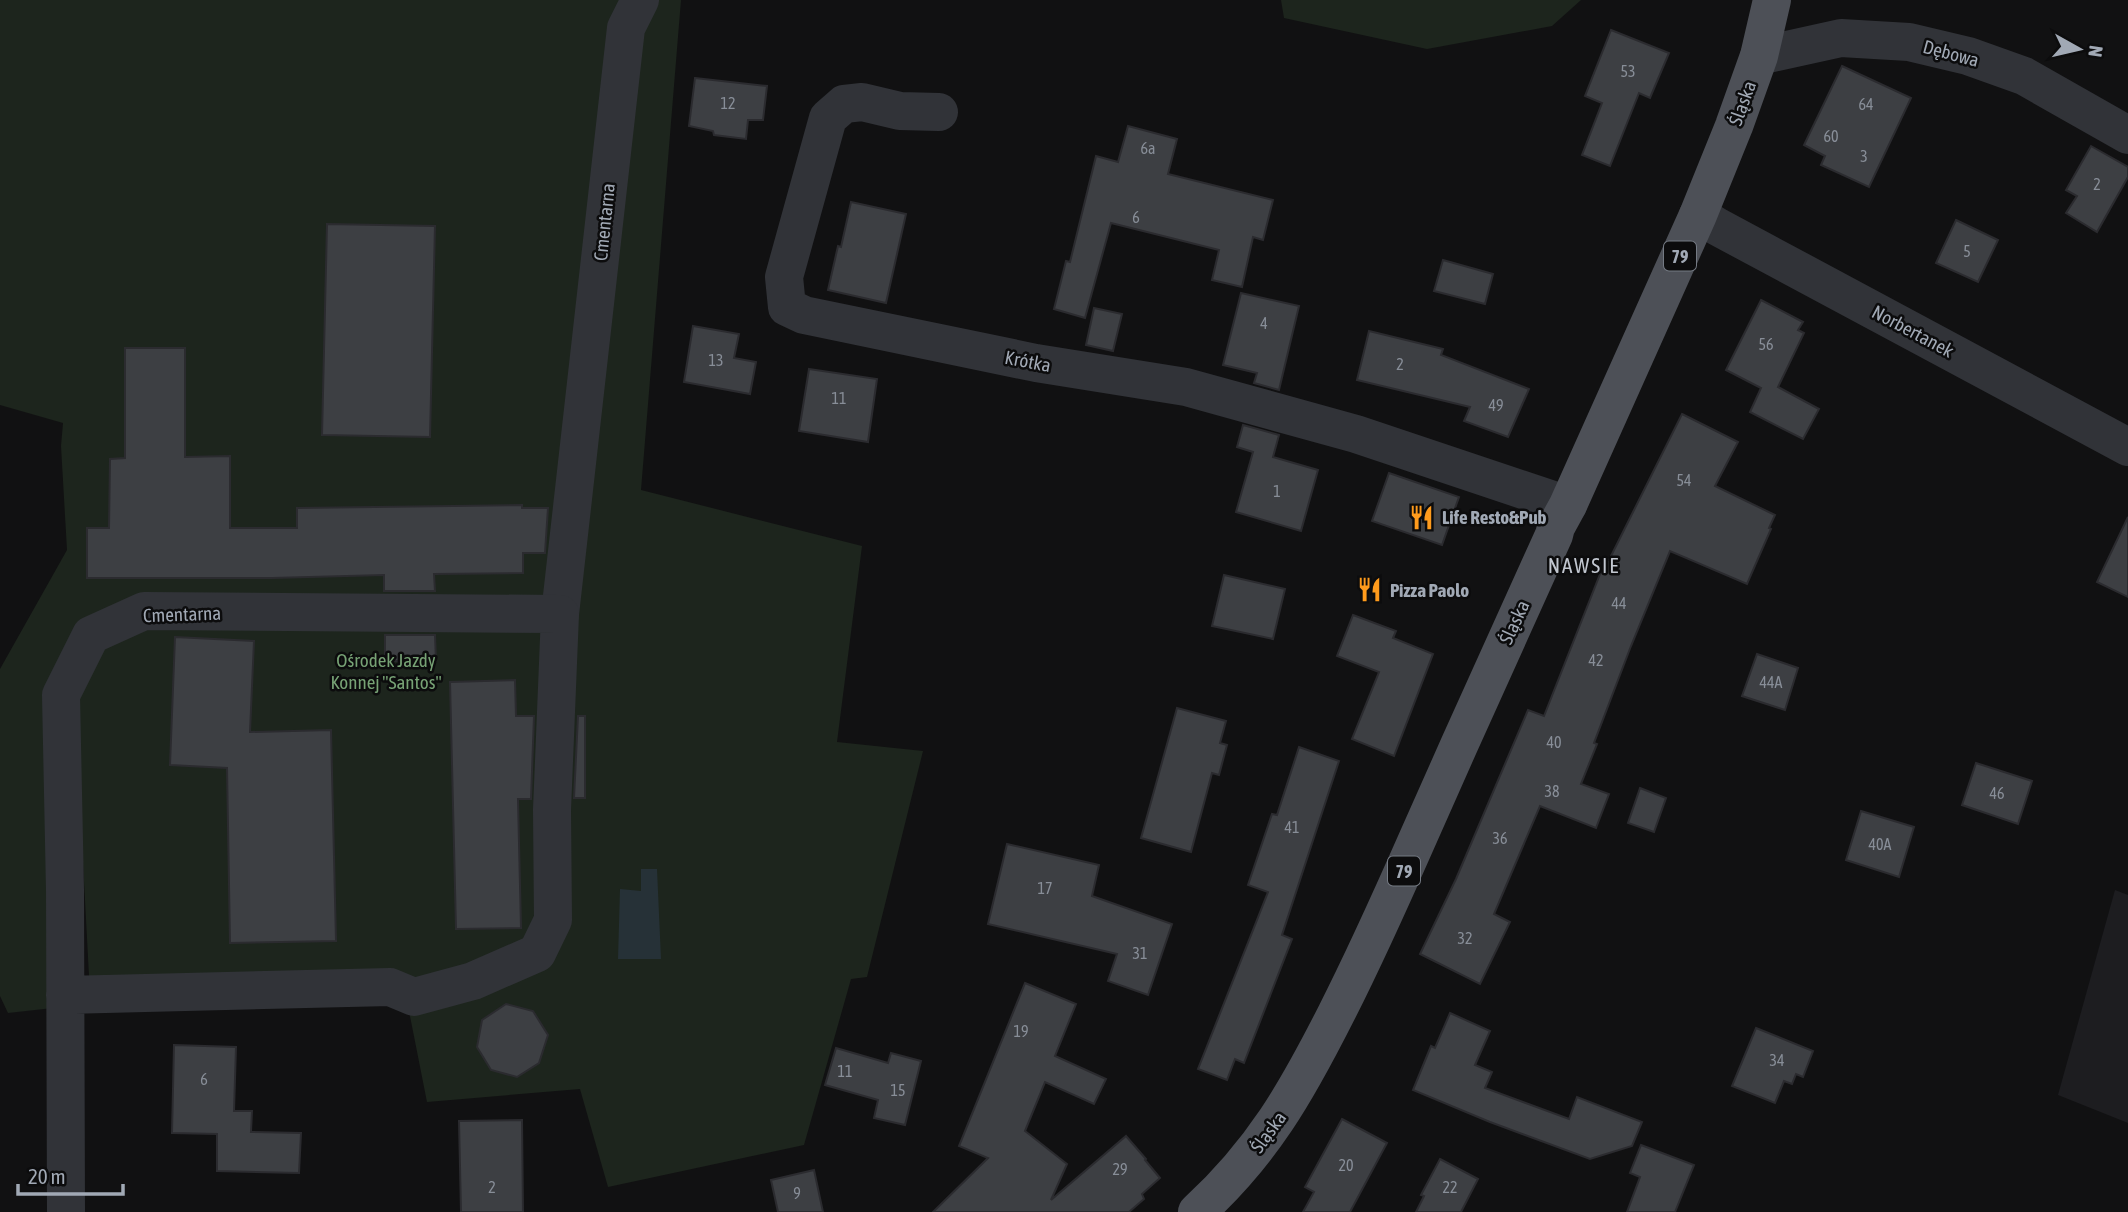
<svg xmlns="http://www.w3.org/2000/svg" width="2128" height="1212" viewBox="0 0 2128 1212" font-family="'Asap Condensed',sans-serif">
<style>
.built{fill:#1d1d20}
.green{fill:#1d251d}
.water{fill:#263137}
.building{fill:#3d3f43;stroke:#2b2b2f;stroke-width:2}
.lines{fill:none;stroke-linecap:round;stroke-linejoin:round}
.minor{stroke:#313338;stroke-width:38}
.major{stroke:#4d5057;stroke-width:38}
.labels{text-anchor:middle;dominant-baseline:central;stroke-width:5;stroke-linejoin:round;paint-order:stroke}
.number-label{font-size:16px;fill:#888e98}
.shield{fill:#0c0c0d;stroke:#747a83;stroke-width:2}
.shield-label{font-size:18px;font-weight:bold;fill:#a1a9b5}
.street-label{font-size:19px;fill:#a1a9b5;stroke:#0c0c0d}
.poi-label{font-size:19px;font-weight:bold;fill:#a1a9b5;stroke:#0c0c0d;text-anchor:start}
.park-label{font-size:19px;fill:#77a275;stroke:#0c0c0d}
.neighbourhood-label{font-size:21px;letter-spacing:2px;fill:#c2c7d0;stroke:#0c0c0d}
</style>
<rect width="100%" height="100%" fill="#111112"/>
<!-- built -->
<polygon class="built" points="2115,890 2128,895 2128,1123 2058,1095"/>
<!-- green -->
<g class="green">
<polygon points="0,0 681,0 641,490 862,546 837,742 923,751 867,977 851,979 804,1145 608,1187 580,1089 427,1102 408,1006 89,976 72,653 53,1008 8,1013 0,996 0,669 67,550 61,446 63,423 0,405"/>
<polygon points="1281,0 1581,0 1552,26 1427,49 1284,18"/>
</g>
<!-- water -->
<polygon class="water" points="641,869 657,869 661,959 618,959 620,889 641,891"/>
<!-- building -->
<g class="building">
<polygon points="1611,30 1669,53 1650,98 1639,93 1610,166 1582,155 1602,103 1585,96"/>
<polygon points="1842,66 1911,98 1869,187 1821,165 1825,156 1804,145"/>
<polygon points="695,78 767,86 763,120 748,120 746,139 714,135 713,131 689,126"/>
<polygon points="1128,126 1177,139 1168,174 1273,200 1263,240 1253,237 1242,287 1212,280 1219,250 1111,223 1085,318 1054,309 1066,261 1070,262 1096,156 1118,162"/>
<polygon points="2091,146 2128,167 2128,177 2097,232 2066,213 2077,196 2066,190"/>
<polygon points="851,202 906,214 886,303 828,290 838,246 841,247"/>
<polygon points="1956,220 1998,240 1978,282 1936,263"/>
<polygon points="327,224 435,226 430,437 322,435"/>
<polygon points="1443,260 1493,274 1485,304 1434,291"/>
<polygon points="1241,293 1299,306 1279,390 1254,383 1257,373 1223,365"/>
<polygon points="1761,300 1803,322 1798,330 1804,333 1778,387 1819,409 1803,439 1750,412 1761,388 1726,370"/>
<polygon points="1094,308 1122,314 1113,351 1086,345"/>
<polygon points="693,326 739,334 734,358 756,362 750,394 684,382"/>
<polygon points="1369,331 1443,349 1441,355 1529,389 1508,437 1464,421 1470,407 1357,380"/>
<polygon points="125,348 185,348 185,457 230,456 230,528 297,528 297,508 522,505 522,508 548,508 545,553 523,553 523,573 434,574 435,591 384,591 384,575 272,578 87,578 87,528 109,528 110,459 125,458"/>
<polygon points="809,369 877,379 868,442 799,431"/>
<polygon points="1682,414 1738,442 1715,486 1775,515 1769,528 1771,529 1747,584 1670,551 1631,646 1594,743 1597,744 1581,784 1609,794 1596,828 1540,806 1494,914 1510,922 1480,984 1420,954 1456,879 1528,710 1544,716 1606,559 1609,560"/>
<polygon points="1243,425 1279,435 1273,457 1318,470 1301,531 1236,512 1253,452 1237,447"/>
<polygon points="1389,473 1459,497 1442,545 1372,521"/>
<polygon points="2128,517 2128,597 2097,582"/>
<polygon points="1224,575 1285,589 1273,639 1212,626"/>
<polygon points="1353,615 1396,631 1393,638 1433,654 1394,756 1352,739 1379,672 1337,656"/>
<polygon points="385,635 435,635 436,661 385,661"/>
<polygon points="175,637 254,641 250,732 331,730 336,941 230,943 227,768 170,765"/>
<polygon points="1757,654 1798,668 1785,710 1742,696"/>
<polygon points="515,680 516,716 534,716 531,799 518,799 521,928 456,929 450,682"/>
<polygon points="1177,708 1226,721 1220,743 1227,745 1219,775 1212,773 1191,852 1141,838"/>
<polygon points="578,716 585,716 585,798 574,798"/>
<polygon points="1299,747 1339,761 1282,935 1292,939 1244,1063 1235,1059 1227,1080 1198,1069 1268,892 1248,885 1272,814 1277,815"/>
<polygon points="1976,763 2032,781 2018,824 1962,805"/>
<polygon points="1640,788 1666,798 1654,832 1628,823"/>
<polygon points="1861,811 1914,827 1899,877 1846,860"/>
<polygon points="1007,844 1099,865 1092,896 1172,924 1148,995 1108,981 1117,954 988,924"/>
<polygon points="1025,983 1076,1004 1055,1056 1106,1079 1094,1104 1045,1082 1025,1131 1067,1164 1051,1200 1126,1136 1146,1159 1145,1160 1160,1178 1142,1194 1144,1199 1129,1212 933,1212 988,1158 959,1146"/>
<polygon points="506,1004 533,1011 548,1035 539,1063 517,1077 491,1070 477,1047 482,1020"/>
<polygon points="1450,1013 1490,1031 1475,1065 1492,1072 1485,1088 1569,1119 1577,1097 1642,1122 1632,1146 1590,1159 1490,1122 1413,1090 1431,1046 1435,1048"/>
<polygon points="1756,1028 1813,1051 1803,1077 1796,1074 1792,1084 1784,1081 1775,1103 1732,1086"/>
<polygon points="174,1045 236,1047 234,1111 252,1111 251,1132 301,1133 299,1173 217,1171 217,1134 172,1133"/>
<polygon points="836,1048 888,1063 891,1053 921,1061 905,1125 874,1118 878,1100 825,1085"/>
<polygon points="1342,1119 1387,1143 1350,1212 1303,1212 1314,1192 1305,1187"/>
<polygon points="522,1120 523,1212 461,1212 459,1121"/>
<polygon points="1641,1145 1694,1165 1675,1212 1627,1212 1640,1177 1630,1173"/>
<polygon points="1440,1159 1478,1179 1461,1212 1416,1212 1424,1196 1421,1195"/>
<polygon points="814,1170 823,1212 778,1212 771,1180"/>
</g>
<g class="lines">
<!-- minor -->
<g class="minor">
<polyline points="1759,56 1841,38 1909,42 1968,56 2024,76 2128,135"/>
<polyline points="939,112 900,111 862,102 844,104 828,118 784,277 787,307 804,315 1036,363 1186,387 1356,434 1568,505"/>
<polyline points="1698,215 1718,227 2128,447"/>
<polyline points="560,614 626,28 640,0"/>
<polyline points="65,995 390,987 414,997 473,981 537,953 553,920 552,810 560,614 144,611 91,635 61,695 65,890 66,1212"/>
</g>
<!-- major -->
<path class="major" d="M 1197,1212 C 1263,1151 1296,1093 1336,1014 C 1365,957 1391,899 1417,840 C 1462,738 1508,636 1554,535 L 1556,527 L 1568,505 L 1698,215 L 1734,126 L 1759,56 L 1772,0"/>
</g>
<!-- icons -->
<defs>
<symbol id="restaurant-bare" viewBox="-9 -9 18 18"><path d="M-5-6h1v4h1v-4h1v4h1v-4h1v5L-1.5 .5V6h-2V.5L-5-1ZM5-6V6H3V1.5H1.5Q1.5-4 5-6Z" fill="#ff9b1c" stroke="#0c0c0d" stroke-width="2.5" paint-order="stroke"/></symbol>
</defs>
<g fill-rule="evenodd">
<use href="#restaurant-bare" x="1404" y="500" width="35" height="35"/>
<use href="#restaurant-bare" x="1352" y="572" width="35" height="35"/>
</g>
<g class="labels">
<!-- number labels -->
<g class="number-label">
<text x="1628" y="71">53</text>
<text x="728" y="103">12</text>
<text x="1866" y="104">64</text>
<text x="1831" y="136">60</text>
<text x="1148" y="148">6a</text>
<text x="1864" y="156">3</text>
<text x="2097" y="184">2</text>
<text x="1136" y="217">6</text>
<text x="1967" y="251">5</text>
<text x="1264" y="323">4</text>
<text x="1766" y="344">56</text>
<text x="716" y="360">13</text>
<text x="1400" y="364">2</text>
<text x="839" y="398">11</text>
<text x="1496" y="405">49</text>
<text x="1684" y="480">54</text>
<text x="1277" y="491">1</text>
<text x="1619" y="603">44</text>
<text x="1596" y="660">42</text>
<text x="1771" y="682">44A</text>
<text x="1554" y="742">40</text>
<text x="1552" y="791">38</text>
<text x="1997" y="793">46</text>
<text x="1292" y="827">41</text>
<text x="1500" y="838">36</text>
<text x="1880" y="844">40A</text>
<text x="1045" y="888">17</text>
<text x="1465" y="938">32</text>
<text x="1140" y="953">31</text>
<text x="1021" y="1031">19</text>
<text x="1777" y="1060">34</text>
<text x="845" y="1071">11</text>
<text x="204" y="1079">6</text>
<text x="898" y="1090">15</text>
<text x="1346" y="1165">20</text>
<text x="1120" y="1169">29</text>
<text x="492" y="1187">2</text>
<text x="1450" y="1187">22</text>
<text x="797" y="1193">9</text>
</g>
<!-- shield labels -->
<g class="shield">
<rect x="1664" y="241.5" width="32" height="29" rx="5"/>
<rect x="1388" y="856.5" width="32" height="29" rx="5"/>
</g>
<g class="shield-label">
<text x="1680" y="256">79</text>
<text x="1404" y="871">79</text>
</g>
<!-- street labels -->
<g class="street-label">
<text transform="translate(1951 53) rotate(15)">Dębowa</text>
<text transform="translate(1742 103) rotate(-70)">Śląska</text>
<text transform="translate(604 222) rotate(-84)">Cmentarna</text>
<text transform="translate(1913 331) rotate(28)">Norbertanek</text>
<text transform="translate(1028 361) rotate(11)">Krótka</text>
<text transform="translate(182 614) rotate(-2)">Cmentarna</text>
<text transform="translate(1514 622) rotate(-65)">Śląska</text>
<text transform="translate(1268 1132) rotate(-54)">Śląska</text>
</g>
<!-- poi labels -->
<g class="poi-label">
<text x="1442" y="517">Life Resto&amp;Pub</text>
<text x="1390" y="590">Pizza Paolo</text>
</g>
<!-- park labels -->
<g class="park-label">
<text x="386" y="660">Ośrodek Jazdy<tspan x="386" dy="22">Konnej "Santos"</tspan></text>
</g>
<!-- neighbourhood labels -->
<g class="neighbourhood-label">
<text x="1584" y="565">NAWSIE</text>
</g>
</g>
<!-- north arrow -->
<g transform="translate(2079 49) rotate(98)" stroke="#0c0c0d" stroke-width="5" paint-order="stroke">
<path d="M0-5L12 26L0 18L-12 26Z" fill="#a1a9b5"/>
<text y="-10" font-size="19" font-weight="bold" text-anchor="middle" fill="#a1a9b5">N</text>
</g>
<!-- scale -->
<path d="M18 1184v10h105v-10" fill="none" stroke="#a1a9b5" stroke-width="3.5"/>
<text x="28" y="1184" font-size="21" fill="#a1a9b5" stroke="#0c0c0d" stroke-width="5" paint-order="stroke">20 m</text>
</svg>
